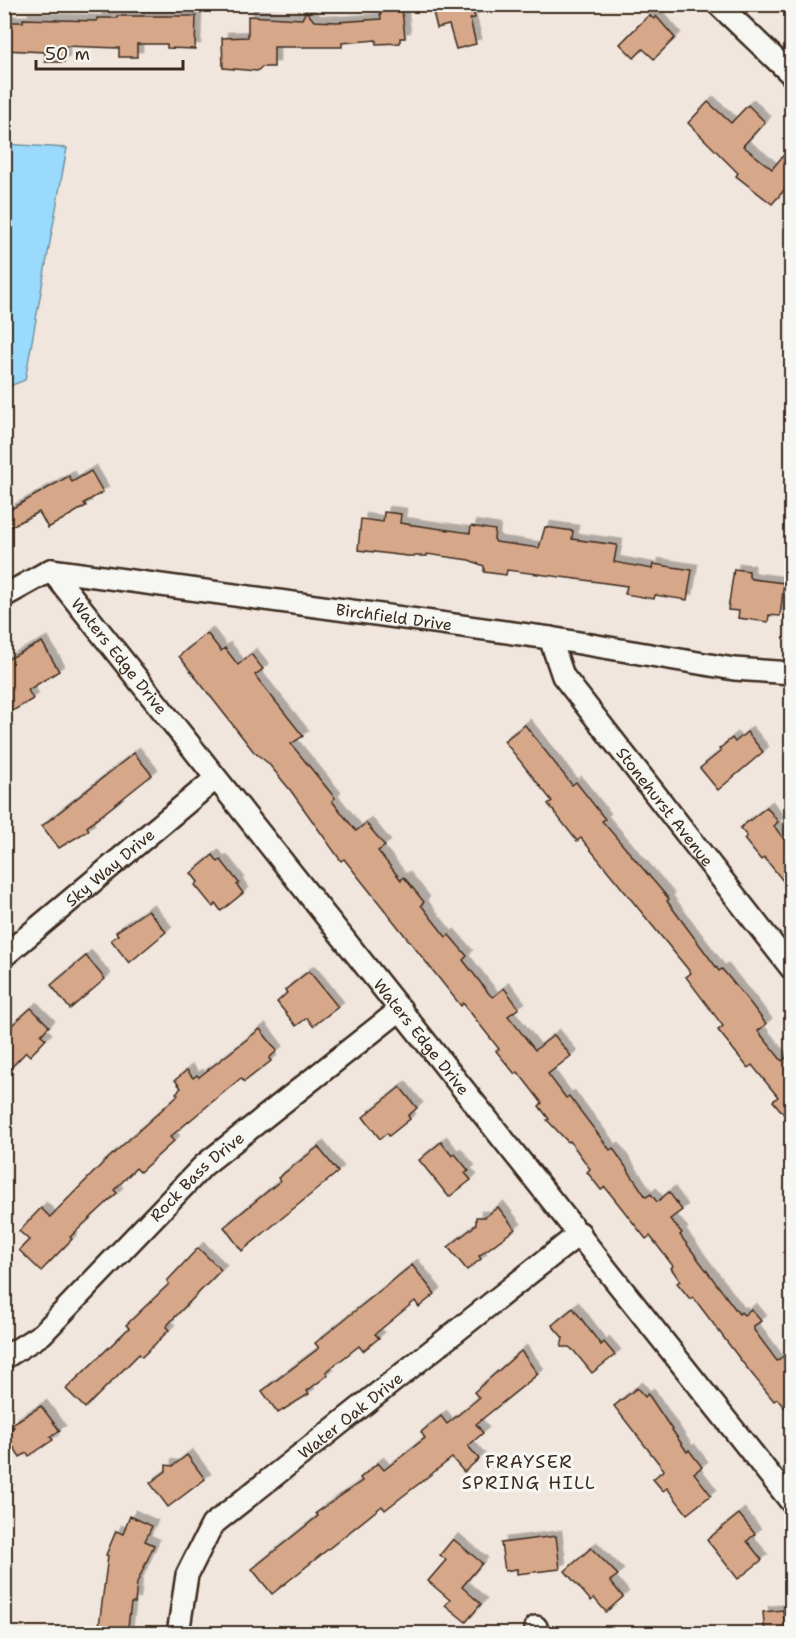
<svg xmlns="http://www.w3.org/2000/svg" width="796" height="1638" viewBox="0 0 796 1638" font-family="'Shantell Sans',sans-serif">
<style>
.water{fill:#9adafc;stroke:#7494a3;stroke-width:1.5}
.building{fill:#d7a78a;stroke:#3b2a1e;stroke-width:1.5;filter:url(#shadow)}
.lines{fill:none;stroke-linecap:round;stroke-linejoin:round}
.minor-casing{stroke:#3b2a1e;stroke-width:26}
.minor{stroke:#f6f6f2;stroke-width:21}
.labels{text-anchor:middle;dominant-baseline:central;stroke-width:6;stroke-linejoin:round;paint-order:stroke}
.street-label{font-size:16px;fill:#3b2a1e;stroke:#f6f6f2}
.neighbourhood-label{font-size:18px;letter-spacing:1.5px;fill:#3b2a1e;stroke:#f6f6f2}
</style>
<defs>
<filter id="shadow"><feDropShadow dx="5.5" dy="-5.5" stdDeviation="0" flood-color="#0004"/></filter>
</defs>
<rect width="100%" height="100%" fill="#f0e6dd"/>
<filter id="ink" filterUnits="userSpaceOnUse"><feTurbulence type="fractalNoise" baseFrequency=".0167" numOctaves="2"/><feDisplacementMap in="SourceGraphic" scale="12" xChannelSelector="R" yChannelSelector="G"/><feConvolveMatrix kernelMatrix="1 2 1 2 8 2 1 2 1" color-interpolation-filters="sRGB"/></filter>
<g filter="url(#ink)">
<!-- water -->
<polygon class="water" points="4,144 67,148 25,380 5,388"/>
<!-- building -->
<g class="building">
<polygon points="431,4 471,4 475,18 470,19 476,44 456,49 449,25 437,28"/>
<polygon points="402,10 405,38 400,38 400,43 376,44 376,40 342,43 342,47 274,47 274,67 262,67 257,71 223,68 222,38 248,37 248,16 302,19 306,11 314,21 337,22 381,19 380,12"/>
<polygon points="649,15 654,19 656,16 675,38 654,59 643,49 634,58 620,44"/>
<polygon points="117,16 196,16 195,49 167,48 167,44 137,44 137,57 119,57 119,48 64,46 64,62 45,62 45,52 4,50 4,22 23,22 23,19 97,21 97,18 117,18"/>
<polygon points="708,102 731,123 748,105 765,122 743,146 772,169 792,145 792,181 772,204 736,176 738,173 688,123"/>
<polygon points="91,471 103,492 84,503 86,506 48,528 39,512 4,530 4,513 69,476 72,482"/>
<polygon points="384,512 401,514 400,523 470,533 471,526 495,530 494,539 496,542 539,548 545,527 573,531 572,539 617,545 614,562 652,569 653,564 692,570 687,600 655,595 654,599 625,594 627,586 584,580 507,570 506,575 484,572 484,566 469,560 427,554 427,556 407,556 358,550 361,519 383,522"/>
<polygon points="734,569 749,571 749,577 752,579 784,583 780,616 769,615 768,622 738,618 739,611 728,610"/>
<polygon points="207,633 221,651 225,648 238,665 251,654 263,669 255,675 257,678 303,736 291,744 335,798 332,801 356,831 366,823 385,846 378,851 401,880 404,877 424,902 421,905 446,937 449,935 467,956 463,960 490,995 493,997 504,988 519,1008 508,1016 535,1050 554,1035 571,1056 548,1074 566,1098 569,1096 610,1150 613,1148 646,1197 651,1194 657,1202 669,1192 682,1210 670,1219 682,1233 680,1235 739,1314 741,1312 744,1315 751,1309 761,1321 754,1326 754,1330 777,1361 792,1349 792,1416 777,1399 774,1401 743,1363 693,1297 690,1299 677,1283 680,1281 671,1268 673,1266 650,1236 646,1239 605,1187 601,1190 587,1172 590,1169 570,1141 568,1142 547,1120 549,1119 539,1106 542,1103 518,1072 515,1074 496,1051 499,1049 463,1003 461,1006 344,859 341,861 291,791 268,763 254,752 179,656"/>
<polygon points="42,642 59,671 28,690 33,699 4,716 4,661"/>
<polygon points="525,725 572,785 576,782 605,819 602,821 669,899 667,901 719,971 722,969 751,1004 766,1024 758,1031 782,1061 792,1053 792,1124 773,1101 778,1097 752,1065 748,1068 718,1030 723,1026 686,977 691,973 581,838 577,841 548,804 552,801 504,741"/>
<polygon points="747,732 763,752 718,790 700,768 721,751 719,749 732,738 735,742"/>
<polygon points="134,753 152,775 87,827 89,830 59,848 42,826"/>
<polygon points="767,807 778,822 774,826 792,850 792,892 764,857 761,860 744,839 747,836 740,828"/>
<polygon points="213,855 218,862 221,860 239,883 237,885 243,893 221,911 216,904 213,907 195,885 198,882 191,873"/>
<polygon points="148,910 166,932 129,963 111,940 118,935 116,932"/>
<polygon points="86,956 105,979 70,1009 51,985"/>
<polygon points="309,971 338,1007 313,1026 307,1018 296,1026 277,1002 287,993 285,990"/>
<polygon points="31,1008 49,1026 41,1035 46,1039 30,1056 26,1052 4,1075 4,1032"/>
<polygon points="260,1029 277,1051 269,1058 271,1061 244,1082 241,1078 170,1137 174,1141 140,1172 136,1168 114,1190 117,1193 70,1237 72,1239 41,1271 19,1250 29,1240 19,1231 41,1208 50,1217 102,1164 178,1095 176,1093 181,1088 175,1080 187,1070 193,1078 197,1075 199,1077"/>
<polygon points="400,1087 417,1108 408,1116 410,1119 389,1136 387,1133 380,1139 363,1117"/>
<polygon points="441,1142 452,1156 455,1154 469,1171 465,1173 471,1180 449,1197 419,1160"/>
<polygon points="318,1147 338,1172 242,1251 224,1227 280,1181 278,1178"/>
<polygon points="498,1207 515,1229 479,1256 481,1259 467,1270 448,1247 471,1229 476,1224 476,1217 485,1217"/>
<polygon points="198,1248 221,1270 172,1320 166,1327 169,1330 142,1357 139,1354 85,1408 66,1389 129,1328 126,1325 169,1284 167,1281"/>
<polygon points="412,1265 435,1294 419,1307 415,1301 375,1334 379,1338 363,1351 359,1346 326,1372 328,1375 307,1391 309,1394 278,1413 262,1391 319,1348 315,1343"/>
<polygon points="573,1308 601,1345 604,1342 615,1355 592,1373 574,1351 569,1347 561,1347 563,1338 552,1325"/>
<polygon points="521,1351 538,1374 476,1424 483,1433 468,1446 479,1459 464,1472 452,1458 385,1510 382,1506 272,1594 252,1569 318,1516 316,1513 362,1481 360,1478 378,1463 384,1470 425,1438 421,1432 441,1416 447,1424 479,1398 474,1392"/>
<polygon points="637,1388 645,1397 648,1394 687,1452 689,1450 702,1467 694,1473 711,1495 687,1514 667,1488 663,1491 653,1479 664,1470 614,1406"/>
<polygon points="41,1406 60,1431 50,1437 53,1440 29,1456 27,1453 20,1457 5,1434 14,1427 12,1424"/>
<polygon points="187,1455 205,1479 168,1507 150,1483 166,1471 166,1465 173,1466"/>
<polygon points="739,1514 755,1534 747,1541 762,1560 738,1579 707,1540"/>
<polygon points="130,1516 152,1526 145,1541 154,1545 137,1583 135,1603 131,1603 127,1634 98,1634 108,1556 106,1555 116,1531 123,1534"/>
<polygon points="556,1536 560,1569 517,1574 517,1569 505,1571 501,1543"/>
<polygon points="453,1539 482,1563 462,1587 481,1604 466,1622 445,1605 450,1600 428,1581 446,1560 440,1555"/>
<polygon points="591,1548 618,1575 610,1581 623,1597 606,1612 594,1598 591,1601 565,1571"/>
<polygon points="783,1610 786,1634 765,1634 763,1612"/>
</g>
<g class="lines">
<defs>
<g id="minor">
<polyline points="718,4 792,75"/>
<path id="s1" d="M 51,570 L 792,1503"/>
<path id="s2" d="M 4,596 L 51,570 L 550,638 L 734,669 L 792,673"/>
<path id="s3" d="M 550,638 L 563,676 L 792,969"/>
<path id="s4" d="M 4,956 L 215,779"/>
<path id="s5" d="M 4,1358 L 42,1334 L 204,1165 L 401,1009"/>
<polyline points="536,1627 537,1634"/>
<path id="s6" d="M 178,1634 L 187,1575 L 212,1525 L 580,1233"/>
</g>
</defs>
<!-- minor casing -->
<use href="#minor" class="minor-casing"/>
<!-- minor -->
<use href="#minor" class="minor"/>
</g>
</g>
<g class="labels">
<!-- street labels -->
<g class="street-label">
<text stroke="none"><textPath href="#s2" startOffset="400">Birchfield Drive</textPath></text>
<text stroke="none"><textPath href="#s1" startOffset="110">Waters Edge Drive</textPath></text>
<text stroke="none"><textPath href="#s3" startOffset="206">Stonehurst Avenue</textPath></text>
<text stroke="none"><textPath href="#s4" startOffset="138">Sky Way Drive</textPath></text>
<text stroke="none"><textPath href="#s1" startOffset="596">Waters Edge Drive</textPath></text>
<text stroke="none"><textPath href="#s5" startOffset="266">Rock Bass Drive</textPath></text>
<text stroke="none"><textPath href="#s6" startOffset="292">Water Oak Drive</textPath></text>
</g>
<!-- neighbourhood labels -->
<g class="neighbourhood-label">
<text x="529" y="1462">FRAYSER<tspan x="529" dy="21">SPRING HILL</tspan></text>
</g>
</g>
<!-- margin -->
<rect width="796" height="1638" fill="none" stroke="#f6f6f2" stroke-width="24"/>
<rect x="12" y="12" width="772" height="1614" fill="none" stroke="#3b2a1e" stroke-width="2" filter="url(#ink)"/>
<!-- scale -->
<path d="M36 60v9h147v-9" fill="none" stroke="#3b2a1e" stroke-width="3"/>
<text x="45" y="60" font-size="18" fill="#3b2a1e" stroke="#f6f6f2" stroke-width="4.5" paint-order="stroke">50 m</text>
</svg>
